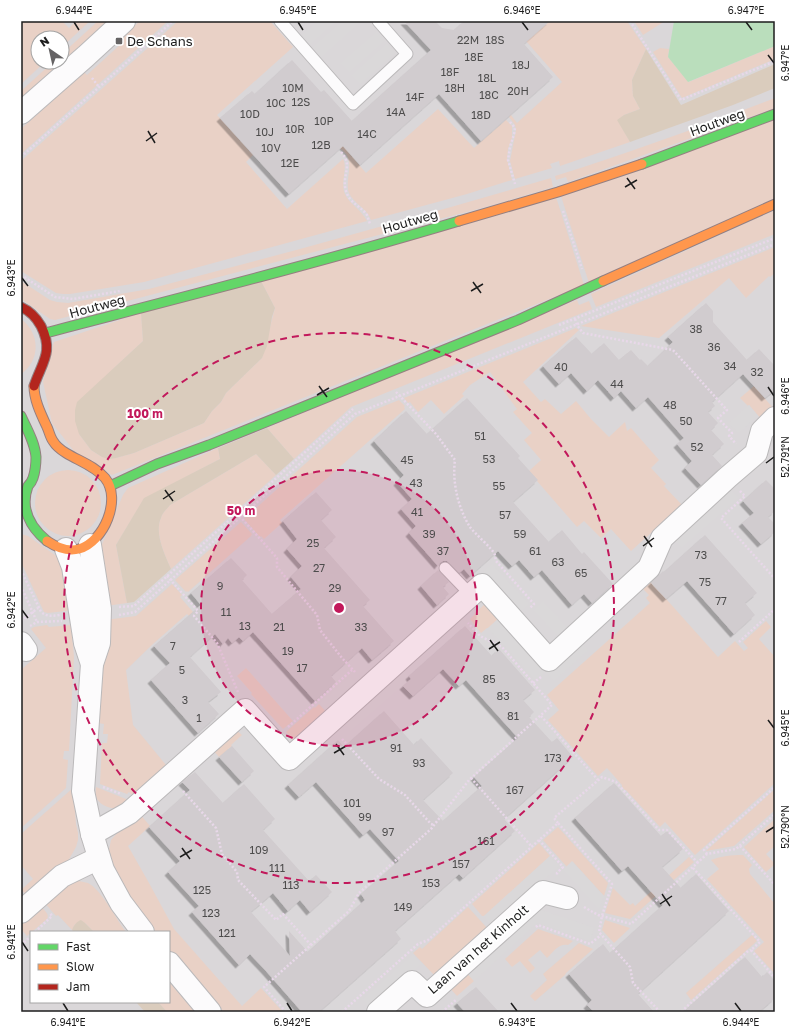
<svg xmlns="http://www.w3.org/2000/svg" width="796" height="1033" viewBox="0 0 796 1033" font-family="'Golos Text',sans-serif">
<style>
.residential{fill:#dad7d9;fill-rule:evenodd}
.grass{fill:#e9d1c6}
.forest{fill:#daccbd}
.parking{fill:#dad8d9}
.water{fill:#badebc}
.building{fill:#d1cccf;filter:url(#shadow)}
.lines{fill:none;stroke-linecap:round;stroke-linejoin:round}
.lane-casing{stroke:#bbb9ba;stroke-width:13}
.street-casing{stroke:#bbb9ba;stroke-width:24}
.fast-casing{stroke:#957f81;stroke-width:11}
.slow-casing{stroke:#957f81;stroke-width:11}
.jam-casing{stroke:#957f81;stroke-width:11}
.path{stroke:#e8d8e9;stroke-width:2.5;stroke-dasharray:2 2;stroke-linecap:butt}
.lane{stroke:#fcfbfc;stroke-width:11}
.street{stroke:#fcfbfc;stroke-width:22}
.fast{stroke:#63d668;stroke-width:9}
.slow{stroke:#ff974d;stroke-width:9}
.jam{stroke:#b3261e;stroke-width:9}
.ticks{fill:none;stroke:#1d1d1d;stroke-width:1.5}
.ring{fill:none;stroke:#c2185b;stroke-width:2;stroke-dasharray:7 5}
.poi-dot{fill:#656364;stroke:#fff;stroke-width:1.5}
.labels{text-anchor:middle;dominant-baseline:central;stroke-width:4;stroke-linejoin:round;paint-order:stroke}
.number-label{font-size:11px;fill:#4d4c4c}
.poi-label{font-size:13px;fill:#1d1d1d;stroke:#fff;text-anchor:start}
.street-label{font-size:13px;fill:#1d1d1d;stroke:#fff}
.centre{fill:#c2185b;stroke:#fff;stroke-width:2}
.ring-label{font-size:12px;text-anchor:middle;font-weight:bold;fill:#c2185b;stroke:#fff;stroke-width:4;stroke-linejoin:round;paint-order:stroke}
.neatline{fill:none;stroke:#1d1d1d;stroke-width:1.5}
.ticks-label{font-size:10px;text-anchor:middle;fill:#1d1d1d}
</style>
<defs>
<filter id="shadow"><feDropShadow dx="-3.5" dy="3.5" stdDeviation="0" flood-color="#0004"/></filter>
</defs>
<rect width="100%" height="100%" fill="#ebe6e9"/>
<!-- residential -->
<path class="residential" d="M 21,21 L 775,21 L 775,1012 L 21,1012 ZM 38,38 L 62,38 L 62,62 L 38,62 ZM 31,932 L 169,932 L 169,1002 L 31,1002 Z"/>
<!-- grass -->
<g class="grass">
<polygon points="21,21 62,21 69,28 76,21 90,21 62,47 62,38 38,38 38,62 45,62 21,84"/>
<polygon points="98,21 108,21 21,99 21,91 53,62 62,62 62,54"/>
<polygon points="140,21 168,21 21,154 21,129 84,72 87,75 122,43 120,39"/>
<path d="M 178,21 L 270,21 L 293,47 L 217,115 L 253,155 L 246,162 L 287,209 L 343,159 C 348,167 340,183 345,194 C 349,204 361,209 367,221 L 144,282 L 70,294 L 63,294 L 56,293 L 21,271 L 21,161 Z"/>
<polygon points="550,21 553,22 554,21 627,21 646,49 632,80 633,96 640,109 624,115 618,120 630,142 560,166 559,161 550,164 552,168 515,179 510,161 516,130 515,125 509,117 511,115 517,123 562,82 526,41"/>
<polygon points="634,21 665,21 643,35"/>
<polygon points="775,46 775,59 682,98 653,52 660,48 669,49 668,57 689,82"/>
<path d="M 775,98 L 775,108 L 568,182 L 566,177 L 556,180 L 555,176 C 629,153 703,126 775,98 Z"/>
<path d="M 438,109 L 474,148 L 506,120 L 512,126 L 512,138 L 508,149 L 507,159 L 512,180 L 467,194 L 371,220 C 366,207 354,204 349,193 C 345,182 352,169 348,158 C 347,154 343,151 340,148 L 343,146 L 366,173 Z"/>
<polygon points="775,120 775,198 589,283 561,196"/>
<polygon points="551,178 553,187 493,205 55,320 50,319 21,299 21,281 50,300 57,302 68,303 149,289 300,249 451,207"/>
<polygon points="556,197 584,285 112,475 74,451 52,423 43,382 54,342 141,313 143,341 114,368 79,434 91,450 102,457 116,458 134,453 204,423 212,411 221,402 226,393 262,358 275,308 261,281"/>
<polygon points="775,210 775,234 596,307 591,294"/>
<polygon points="775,247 775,273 770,277 769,276 746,298 729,278 659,338 581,326"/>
<polygon points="577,300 579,305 589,301 592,309 351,407 294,459 267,428"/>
<path d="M 21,319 C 40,333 41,360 21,374 Z"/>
<polygon points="576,328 579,330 523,382 541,402 545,399 561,414 576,401 591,419 609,437 625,422 627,431 631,428 659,460 651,468 666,484 664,486 682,505 631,551 611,529 601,538 584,521 577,527 537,481 517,482 541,460 524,440 532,433 513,412 517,409 490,372 470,385 462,394 464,396 444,414 431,400 418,412 410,402 408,403 404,398"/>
<polygon points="754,386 774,409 762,420 749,405 748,406 740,398"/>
<polygon points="399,400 405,406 404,407 405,409 280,520 282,523 264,539 261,536 260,537 244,519 357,417"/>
<polygon points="218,448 220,459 144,499 116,545 127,603 106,606 98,554 123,495 128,488"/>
<path d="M 256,454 L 276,475 L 171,569 C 165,555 154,533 161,518 C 162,513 167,509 170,505 Z"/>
<circle cx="68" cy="503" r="33"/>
<polygon points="241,522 252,534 251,536 188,592 187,591 186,592 175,580"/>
<polygon points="21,534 28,536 59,558 74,610 48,613 44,612 21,562"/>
<polygon points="651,582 718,657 735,641 744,651 748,648 743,642 766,621 771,627 759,639 775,657 775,783 695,855 665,822 660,827 626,790 625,790 622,787 622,785 607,768 598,776 548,720 559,710 547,695 650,603 646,598 649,595 643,589"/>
<polygon points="172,584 182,595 180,597 193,612 189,616 187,614 154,643 126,670 133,725 166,765 132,795 129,792 127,794 100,784 102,743 107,743 108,734 103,734 104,724 98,723 105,620 136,616"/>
<polygon points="485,604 498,619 488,628 487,628 481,633 470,619 475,614 475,613"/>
<polygon points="47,625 49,627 71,625 74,657 69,751 64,751 63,759 68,760 66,788 21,828 21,670 46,648 31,629 34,627"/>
<polygon points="246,668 293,721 283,729 251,694 252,693 237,676"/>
<polygon points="319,704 327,713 295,742 286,732 314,707 315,708"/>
<polygon points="235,729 242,735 231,745 232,746 219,757 212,749"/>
<path d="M 96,787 L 126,799 L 130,803 C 127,805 124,807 121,808 C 112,810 100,806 96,797 C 95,794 96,790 96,787 Z"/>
<polygon points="73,788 76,824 78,833 78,840 76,847 68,861 30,894 26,894 21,890 33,879 21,865 21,834"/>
<polygon points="775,789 775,810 734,846 706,851"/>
<polygon points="139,813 150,826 128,846 149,883 174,929 242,1006 261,988 283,1012 224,1012 169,950 169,932 154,932 146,923 122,886 109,858 109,850 111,840 118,832"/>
<polygon points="775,819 775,846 766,854 775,864 766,872 744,847"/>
<polygon points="558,827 608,883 604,896 573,862 567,867 543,840"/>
<polygon points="539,843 550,856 484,916 482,916 472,904"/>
<path d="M 743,855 L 752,865 L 749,869 L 750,874 L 775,904 L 775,974 L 754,951 L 764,942 L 707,879 L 719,869 L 711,860 C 721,856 732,855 743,855 Z"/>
<polygon points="689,857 694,862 630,919 605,913 613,888 630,905 633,903 635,906"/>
<path d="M 78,881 C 82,882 85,882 88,883 C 101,889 116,919 126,932 L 94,932 L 85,923 L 75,924 L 72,930 L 58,915 L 56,916 L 44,902 L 72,882 Z"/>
<path d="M 40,906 C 44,910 50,914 47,919 L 27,936 L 21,929 L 21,923 Z"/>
<polygon points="468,907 488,929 435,976 413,953 420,947 422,949"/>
<polygon points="605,920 630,928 614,943 602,930"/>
<path d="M 538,929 L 573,941 L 568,945 C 559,943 553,952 547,958 L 540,950 L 528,960 L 535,968 L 530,973 L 520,961 L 512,967 L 505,959 Z"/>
<polygon points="752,935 757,941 691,1000 686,993"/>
<polygon points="579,943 593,949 566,973 565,975 535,1001 530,996 547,980 543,974"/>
<polygon points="465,971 474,981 457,996 448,986"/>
<polygon points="169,982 195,1012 167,1012 158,1002 169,1002"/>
</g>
<!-- forest -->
<g class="forest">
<polygon points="646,49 681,105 775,64 775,88 733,105 630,142 617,120 624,115 640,109 633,96 632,80"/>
<polygon points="261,281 275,308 272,317 267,346 262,358 226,393 221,402 212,411 204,423 134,453 116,458 109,459 102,457 91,450 79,434 75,421 75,410 77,402 143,341 141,313"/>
<path d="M 267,428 L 294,459 L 276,475 L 256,454 L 170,505 C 167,509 162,513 161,518 C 154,533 165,555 171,569 L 134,602 L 127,603 L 116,545 L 144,498 L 220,459 L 218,448 Z"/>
<path d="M 81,920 L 85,923 L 94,932 L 74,932 L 72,930 C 74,925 76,922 81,920 Z"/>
<polygon points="136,1002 158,1002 167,1012 145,1012"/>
</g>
<!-- parking -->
<g class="parking">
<polygon points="317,21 337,21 310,45 301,35"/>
<polygon points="342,21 362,21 321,58 312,47"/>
<polygon points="377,31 385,41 349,73 340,63"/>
<polygon points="387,43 396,53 360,85 351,75"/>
<polygon points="749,405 758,416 738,433 729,423"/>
<polygon points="729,487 739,498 682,548 672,538"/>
<polygon points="492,564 529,604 519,614 482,573"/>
<polygon points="543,601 571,631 561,640 533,610"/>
<polygon points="498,619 545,671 579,640 588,650 554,681 545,671 535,680 488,628"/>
<polygon points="401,667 411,679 351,731 341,720"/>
<polygon points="350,676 359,686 328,713 319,703"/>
<polygon points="550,856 559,866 492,926 484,916"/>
<polygon points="572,861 604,896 599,910 563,870"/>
<polygon points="533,907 594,928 590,941 537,923 474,981 464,970"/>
<polygon points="413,954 422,964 371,1010 362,999"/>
</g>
<!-- water -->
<polygon class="water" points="674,21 775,21 775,46 688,82 668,57"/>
<!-- building -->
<g class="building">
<polygon points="404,21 435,21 442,28 454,30 464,21 550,21 524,44 553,77 481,141 439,94 360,165 343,146 289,194 220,118 252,91 255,94 292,60 321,92 324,90 352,121 431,50"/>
<polygon points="706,303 713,311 713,322 747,360 759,349 775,366 775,390 765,398 743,374 712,402 715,406 708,412 718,423 711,430 724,444 712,455 722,466 701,485 685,468 692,461 677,444 684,438 648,397 636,408 621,391 614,398 598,380 587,391 571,373 559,384 543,366 576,337 592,354 604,343 619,360 631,350 640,360 641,359 648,366 673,342 668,337"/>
<polygon points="467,398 520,456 518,458 538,480 513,502 549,542 562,530 582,554 584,552 613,584 592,603 584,594 572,605 542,570 534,577 519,560 512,566 498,551 470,576 464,569 459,573 447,561 443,561 440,563 438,566 409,533 416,526 401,509 412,499 397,482 404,475 374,441 406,411 427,434"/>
<polygon points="766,480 775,489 775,511 768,517 775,524 775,532 761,544 742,523 754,513 743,501"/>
<polygon points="316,492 332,510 321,520 336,537 324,548 370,600 363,606 394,641 372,660 362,648 331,676 336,682 315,701 253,632 243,641 239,637 232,643 228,638 223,644 215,634 190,657 221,692 208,702 219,714 198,733 151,680 170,663 154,646 201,605 191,593 231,558 247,575 242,580 272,614 301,589 291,577 302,566 287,549 297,539 283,521"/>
<polygon points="705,535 757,593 745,603 755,615 734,634 687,581 666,599 651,583 663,571 664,572"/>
<polygon points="438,570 449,582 443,587 449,594 437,605 421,586"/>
<polygon points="465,626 492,656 499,649 535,690 523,700 534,712 529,717 552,742 557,738 573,757 504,819 515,831 463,878 459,874 395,931 401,939 319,1012 302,1012 266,971 250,954 239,965 192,912 199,906 168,872 180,861 149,827 190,790 182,782 195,772 223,803 244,784 275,819 263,830 309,881 316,875 332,892 310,912 300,900 288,911 273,893 251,912 290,956 289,931 308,952 365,900 361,894 399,861 370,829 363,835 316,782 299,797 288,785 338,740 344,747 384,711 414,745 421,738 453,773 423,800 443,821 482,786 474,777 518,738 466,680 459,686 443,669 413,696 403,686 411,679 409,676"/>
<polygon points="232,746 254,771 242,782 219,757"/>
<polygon points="614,783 661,836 667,831 683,849 662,867 681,888 696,874 729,911 638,994 654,1012 594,1012 587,1005 592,1000 569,974 603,944 610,953 663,905 628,866 622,871 575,818"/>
<polygon points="745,957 762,977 767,972 775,981 775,998 759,1012 683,1012"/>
<polygon points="476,987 488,1000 499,1012 465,1012 457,1003"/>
</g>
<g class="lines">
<defs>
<g id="lane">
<polyline points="280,21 353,104 407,54 378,21"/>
<polyline points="445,568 471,595"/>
</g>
<g id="street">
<polyline points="21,113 86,56 124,21"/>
<polyline points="90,545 100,609 99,643 92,664 83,791 92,834 103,870 121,903 143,932"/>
<polyline points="66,549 73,567 85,643 92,664"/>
<polyline points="21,643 26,650"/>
<polyline points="92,834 129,813 245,710 289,759 482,585 549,660 649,568 662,538 728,477 756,453 762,431 775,418"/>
<polyline points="21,912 62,876 99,858"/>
<polyline points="169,963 210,1012"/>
<polyline points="378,1012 412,982 427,996 543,892 567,898"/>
</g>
<g id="fast">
<polyline points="642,164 775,114"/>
<path d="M 45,333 C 183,297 322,262 459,221"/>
<path d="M 21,416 C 27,429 35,443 36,457 C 36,464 35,472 33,478 C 32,481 30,484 28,486 C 20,508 30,527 47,541"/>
<polyline points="110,486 157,464 209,445 518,320 603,281"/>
</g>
<g id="slow">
<polyline points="459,221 558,192 642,164"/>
<polyline points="603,281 775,204"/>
<path d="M 34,386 C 34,400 41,414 47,427 C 49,431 50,437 53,441 C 56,446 61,450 66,453 C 79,461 95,466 105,478 C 122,499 104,542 79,549 C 68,552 56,547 47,541"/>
</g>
<path id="jam" d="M 21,307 C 30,311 36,317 41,326 C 54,352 42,362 34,386"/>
</defs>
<!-- lane casing -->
<use href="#lane" class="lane-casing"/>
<!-- street casing -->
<use href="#street" class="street-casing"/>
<!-- fast casing -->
<use href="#fast" class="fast-casing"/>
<!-- slow casing -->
<use href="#slow" class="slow-casing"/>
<!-- jam casing -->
<use href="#jam" class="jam-casing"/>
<!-- path -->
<g class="path">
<polyline points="630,21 681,100 775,61"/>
<polyline points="92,78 99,87"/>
<polyline points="510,122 515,128 514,134 510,147 508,160 515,184"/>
<path d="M 341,152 C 354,166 341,175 346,191 C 350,204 361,206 367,215 C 368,218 369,221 370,224"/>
<polyline points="21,157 173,21"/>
<polyline points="563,211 582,269"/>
<polyline points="21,275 55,297 73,299 120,291"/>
<polyline points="575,319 577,325 583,333 673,350 727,410 718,418 732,433 729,436 736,444"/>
<polyline points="559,325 775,238"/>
<path d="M 396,392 L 436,434 L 455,460 C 452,482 458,508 470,527 C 475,534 493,549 495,555 C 496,557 495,559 496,561 L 534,604 L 530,608"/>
<polyline points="740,491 745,496 721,518 775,579"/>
<polyline points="237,513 277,558 277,567 317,615 320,630 342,658 355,672"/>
<path d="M 21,570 L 41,612 C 47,617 53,616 60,615"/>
<polyline points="167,576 198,611 194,616 217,643 238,692"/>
<polyline points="21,586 37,622"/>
<polyline points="119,607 134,606 353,409"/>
<polyline points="119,615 135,612 355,414 775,244"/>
<polyline points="21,621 38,608"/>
<polyline points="30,626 37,622 62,621"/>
<polyline points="739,642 775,609"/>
<polyline points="533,683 541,677"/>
<polyline points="541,716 598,780"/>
<polyline points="288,727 352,670"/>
<polyline points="342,739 379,779 405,795 431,824 434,825"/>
<polyline points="471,778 532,847"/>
<polyline points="103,787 121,794"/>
<polyline points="183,791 216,828 222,854 237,872 238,880 276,920 283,914 311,945"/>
<polyline points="558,823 554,818 602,777 616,782 659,830 667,830 698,863"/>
<polyline points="539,840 563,867 557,873 557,876"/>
<polyline points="740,846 775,885"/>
<polyline points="707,854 704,850 775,787"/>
<polyline points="693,868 760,942 751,950 775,978"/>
<polyline points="584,907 598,915 631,924 707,854 736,849 775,814"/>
<polyline points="536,927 538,925 590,944 601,935"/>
<polyline points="35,932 52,916 50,913"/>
<polyline points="21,945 31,936"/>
<polyline points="286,1012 264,987 349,911 359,893 431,829 469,780 552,705 502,647 480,636 468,623"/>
<polyline points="342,1012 418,944 428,940 558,823 612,884 602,916 599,932 630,967 633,983 660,1012"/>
<polyline points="442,1012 457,999"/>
<polyline points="682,1012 683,1010 748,951 751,950"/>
</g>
<!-- lane -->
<use href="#lane" class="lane"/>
<!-- street -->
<use href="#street" class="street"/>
<!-- fast -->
<use href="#fast" class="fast"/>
<!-- slow -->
<use href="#slow" class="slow"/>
<!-- jam -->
<use href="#jam" class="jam"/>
</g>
<!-- ticks -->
<path class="ticks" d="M 74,22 L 79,30M 298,22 L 303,30M 522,22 L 528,30M 746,22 L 752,30M 768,55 L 774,63M 148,131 L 155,143M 146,141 L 157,133M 627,178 L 635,189M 625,187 L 637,180M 22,278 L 28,286M 473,282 L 481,293M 471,291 L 483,284M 319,386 L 327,397M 768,387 L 774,396M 317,395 L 329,388M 766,463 L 774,457M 165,490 L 173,501M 163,499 L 175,491M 644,536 L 652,547M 643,546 L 654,538M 22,610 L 28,618M 490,640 L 498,651M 489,649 L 500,642M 768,720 L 774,728M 336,744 L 344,755M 334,753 L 346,746M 766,832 L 774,827M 182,848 L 190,859M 180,857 L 192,850M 662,894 L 670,906M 660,904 L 672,896M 22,942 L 28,951M 63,1003 L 68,1011M 287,1003 L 292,1011M 511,1003 L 517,1011M 735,1003 L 741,1011"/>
<!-- distance rings -->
<circle cx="339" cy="608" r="138" fill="#c2185b" fill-opacity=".12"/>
<g class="ring">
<circle cx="339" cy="608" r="138"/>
<circle cx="339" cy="608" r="275"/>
</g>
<!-- markers -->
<rect class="poi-dot" x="115" y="37" width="8" height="8" rx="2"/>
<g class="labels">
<!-- number labels -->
<g class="number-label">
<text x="468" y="39">22M</text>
<text x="495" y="39">18S</text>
<text x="474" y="56">18E</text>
<text x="521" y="64">18J</text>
<text x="450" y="71">18F</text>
<text x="487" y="77">18L</text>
<text x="293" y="87">10M</text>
<text x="455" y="87">18H</text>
<text x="518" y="90">20H</text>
<text x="489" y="94">18C</text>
<text x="415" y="96">14F</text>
<text x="301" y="101">12S</text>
<text x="276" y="102">10C</text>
<text x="396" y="111">14A</text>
<text x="250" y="113">10D</text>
<text x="481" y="114">18D</text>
<text x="324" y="120">10P</text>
<text x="295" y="128">10R</text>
<text x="265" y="131">10J</text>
<text x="367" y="133">14C</text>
<text x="321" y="144">12B</text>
<text x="271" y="147">10V</text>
<text x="290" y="162">12E</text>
<text x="696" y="328">38</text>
<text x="714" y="346">36</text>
<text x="730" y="365">34</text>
<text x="561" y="366">40</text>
<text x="757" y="371">32</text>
<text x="617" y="383">44</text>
<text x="670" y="404">48</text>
<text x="686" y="420">50</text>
<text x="480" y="435">51</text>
<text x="697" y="446">52</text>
<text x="489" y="458">53</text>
<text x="407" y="459">45</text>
<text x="416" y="482">43</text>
<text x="499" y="485">55</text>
<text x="417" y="511">41</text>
<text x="505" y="514">57</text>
<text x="429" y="533">39</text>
<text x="520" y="533">59</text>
<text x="313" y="542">25</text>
<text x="443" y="550">37</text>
<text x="535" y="550">61</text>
<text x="701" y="554">73</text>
<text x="558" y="561">63</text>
<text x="319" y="567">27</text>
<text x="581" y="572">65</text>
<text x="705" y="581">75</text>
<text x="220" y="585">9</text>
<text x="335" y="587">29</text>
<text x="721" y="600">77</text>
<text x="226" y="611">11</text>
<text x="245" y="625">13</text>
<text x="279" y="626">21</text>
<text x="361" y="626">33</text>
<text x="173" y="645">7</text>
<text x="288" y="650">19</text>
<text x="302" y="667">17</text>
<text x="182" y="669">5</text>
<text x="489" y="678">85</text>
<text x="503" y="695">83</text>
<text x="185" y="699">3</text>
<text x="513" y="715">81</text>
<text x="199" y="717">1</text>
<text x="396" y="747">91</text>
<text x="553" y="757">173</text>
<text x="419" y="762">93</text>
<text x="515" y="789">167</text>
<text x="352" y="802">101</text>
<text x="365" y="816">99</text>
<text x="388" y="831">97</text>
<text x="486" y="840">161</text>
<text x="259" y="849">109</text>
<text x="461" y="863">157</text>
<text x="277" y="867">111</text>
<text x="431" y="882">153</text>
<text x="291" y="884">113</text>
<text x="202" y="889">125</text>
<text x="403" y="906">149</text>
<text x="211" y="912">123</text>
<text x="227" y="932">121</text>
</g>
<!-- poi labels -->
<g class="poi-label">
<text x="127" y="41">De Schans</text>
</g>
<!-- street labels -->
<g class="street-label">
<text transform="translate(717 122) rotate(-20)">Houtweg</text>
<text transform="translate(410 221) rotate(-16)">Houtweg</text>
<text transform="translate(97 306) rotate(-15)">Houtweg</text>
<text transform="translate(478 949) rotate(-41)">Laan van het Kinholt</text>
</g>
</g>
<circle cx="339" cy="608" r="6" class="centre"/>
<g class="ring-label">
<text x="145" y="418">100 m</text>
<text x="241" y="515">50 m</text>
</g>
<!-- border -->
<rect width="796" height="1033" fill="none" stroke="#ffffff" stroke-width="44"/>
<!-- legend -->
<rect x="30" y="931" width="140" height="72" fill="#ffffff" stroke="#a5a5a5"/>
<rect x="38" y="944" width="20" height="6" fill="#63d668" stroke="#a5a5a5"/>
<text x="66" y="951" font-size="12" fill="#1d1d1d">Fast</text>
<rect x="38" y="964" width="20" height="6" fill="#ff974d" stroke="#a5a5a5"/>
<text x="66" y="971" font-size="12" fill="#1d1d1d">Slow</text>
<rect x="38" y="984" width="20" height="6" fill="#b3261e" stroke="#a5a5a5"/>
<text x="66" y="991" font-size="12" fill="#1d1d1d">Jam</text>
<!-- north arrow -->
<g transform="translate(50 50) rotate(326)"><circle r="19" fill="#ffffff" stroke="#a5a5a5"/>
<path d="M0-3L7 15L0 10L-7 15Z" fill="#656364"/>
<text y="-6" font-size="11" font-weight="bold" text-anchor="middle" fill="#1d1d1d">N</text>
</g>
<rect x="22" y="22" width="752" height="989" class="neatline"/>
<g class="ticks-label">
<text x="74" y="14">6.944°E</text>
<text x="298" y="14">6.945°E</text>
<text x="522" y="14">6.946°E</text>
<text x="746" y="14">6.947°E</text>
<text transform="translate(785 63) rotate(-90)" y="4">6.947°E</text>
<text transform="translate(11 278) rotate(-90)" y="4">6.943°E</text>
<text transform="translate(785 396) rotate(-90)" y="4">6.946°E</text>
<text transform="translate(785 457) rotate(-90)" y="4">52.791°N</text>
<text transform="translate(11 610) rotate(-90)" y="4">6.942°E</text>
<text transform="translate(785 728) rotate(-90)" y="4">6.945°E</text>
<text transform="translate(785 827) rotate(-90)" y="4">52.790°N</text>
<text transform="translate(11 942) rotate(-90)" y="4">6.941°E</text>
<text x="68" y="1026">6.941°E</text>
<text x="292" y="1026">6.942°E</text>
<text x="517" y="1026">6.943°E</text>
<text x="741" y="1026">6.944°E</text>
</g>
</svg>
